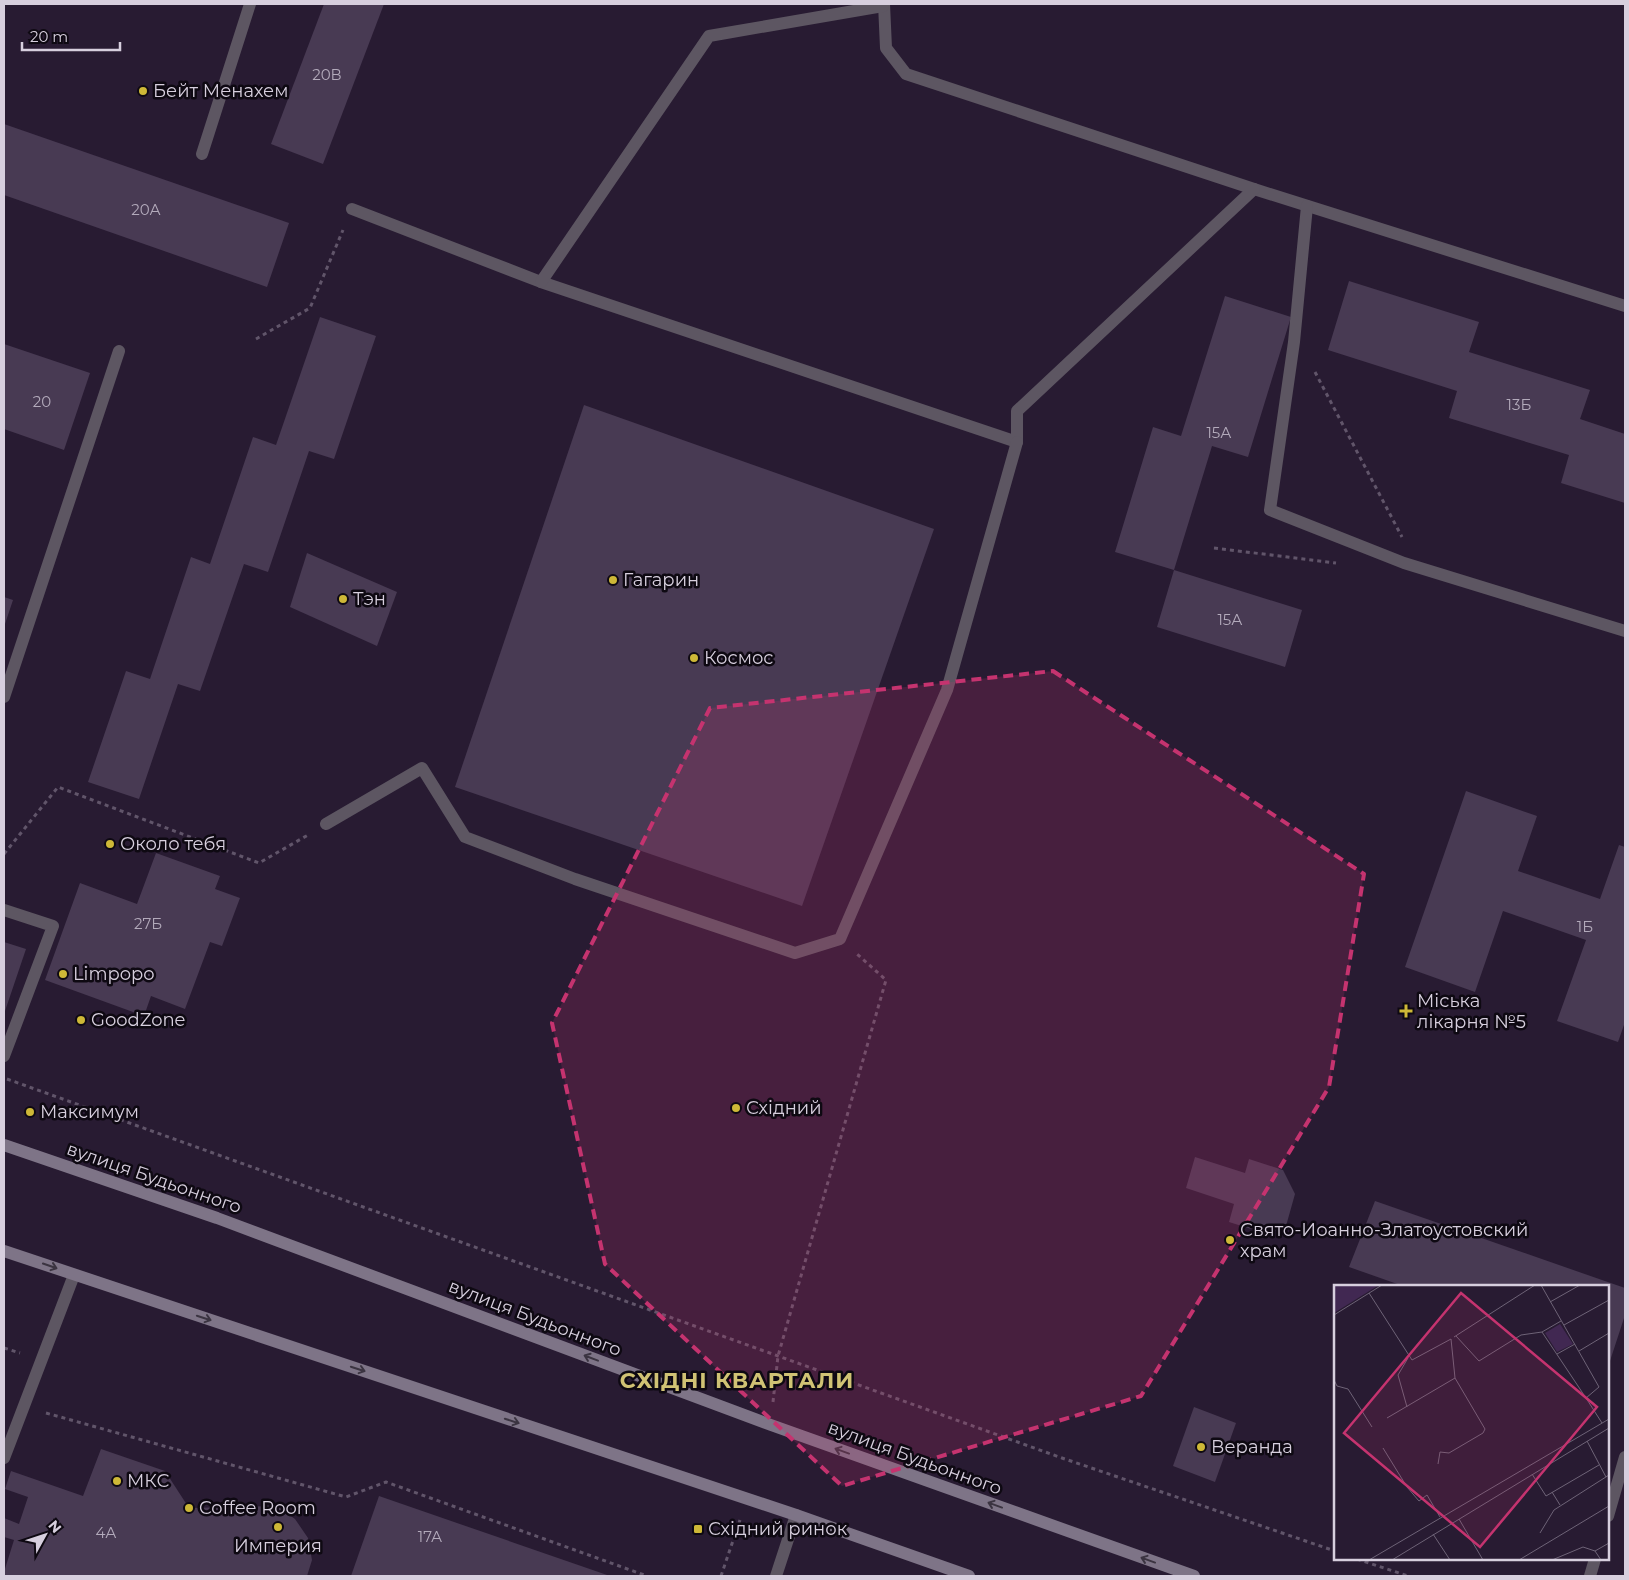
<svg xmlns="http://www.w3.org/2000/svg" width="1629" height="1580" viewBox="0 0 1629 1580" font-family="Montserrat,sans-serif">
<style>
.building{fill:#483a53}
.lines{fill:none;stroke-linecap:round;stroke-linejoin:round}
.path{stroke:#61556a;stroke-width:3;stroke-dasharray:4 4;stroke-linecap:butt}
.lane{stroke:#5d5662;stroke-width:12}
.secondary{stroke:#7e7487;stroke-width:12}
.oneway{stroke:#3b3441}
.marked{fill:#c5336f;fill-opacity:0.2;stroke:#c5336f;stroke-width:4;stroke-dasharray:10 6;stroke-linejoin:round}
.poi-dot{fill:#ceb837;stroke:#0e0912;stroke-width:2}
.labels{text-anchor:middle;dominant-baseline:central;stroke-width:5;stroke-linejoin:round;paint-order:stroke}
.number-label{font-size:15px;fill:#b3aabb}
.poi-label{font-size:18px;fill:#d7cfde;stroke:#0e0912;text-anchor:start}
.street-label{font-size:18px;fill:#d7cfde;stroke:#0e0912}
.district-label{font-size:22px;font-weight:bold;letter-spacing:1px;fill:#d0c274;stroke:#0e0912}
.inset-road{fill:none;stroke:#6e6377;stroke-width:1}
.view{fill:#c5336f;fill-opacity:0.15;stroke:#c5336f;stroke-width:2.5}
.inset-edge{fill:none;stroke:#d7cfde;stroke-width:2.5}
</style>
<rect width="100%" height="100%" fill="#281b32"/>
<!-- building -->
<g class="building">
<polygon points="324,4 384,4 323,164 271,144"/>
<polygon points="4,124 289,223 267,287 4,195"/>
<polygon points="1349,281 1479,322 1469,352 1590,390 1580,419 1625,434 1625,503 1561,483 1569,455 1449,418 1457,391 1328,350"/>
<polygon points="1225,296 1291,317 1248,457 1212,446 1174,570 1302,610 1285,667 1157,627 1174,570 1115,552 1153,427 1181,436"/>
<polygon points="320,317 376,336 334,459 309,451 268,572 244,564 200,691 178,684 139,799 88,782 126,671 150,679 191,557 210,564 253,437 276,445"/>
<polygon points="4,344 90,373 64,450 4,429"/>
<polygon points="584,405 934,529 802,906 455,787"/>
<polygon points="307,553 397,592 377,646 290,607"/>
<polygon points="4,597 13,600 4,627"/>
<polygon points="1466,791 1537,816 1518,871 1600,899 1619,845 1625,847 1625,1022 1618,1042 1557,1021 1586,940 1503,911 1475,992 1405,967"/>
<polygon points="156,853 220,876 215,889 240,898 222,946 210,942 185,1009 151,996 144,1016 45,980 80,883 137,904"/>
<polygon points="4,942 26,949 4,1014"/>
<polygon points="1195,1157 1245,1173 1249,1159 1283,1170 1295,1194 1286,1226 1267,1234 1229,1222 1234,1204 1186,1188"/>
<polygon points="1375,1201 1625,1288 1625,1315 1610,1361 1608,1360 1608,1286 1403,1286 1349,1267"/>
<polygon points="1194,1407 1236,1423 1215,1482 1173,1466"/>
<polygon points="101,1449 165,1471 189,1508 277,1506 295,1519 308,1538 312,1560 307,1576 4,1576 4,1572 14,1540 4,1537 4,1518 19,1524 28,1497 5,1489 11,1471 83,1496"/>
<polygon points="379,1496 610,1576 351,1576"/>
</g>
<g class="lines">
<!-- path -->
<g class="path">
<polyline points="256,339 310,308 343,230"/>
<polyline points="1315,372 1402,537"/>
<polyline points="1214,548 1336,563"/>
<polyline points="4,854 58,787 259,863 308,835"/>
<polyline points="7,1079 1062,1458 1335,1551"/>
<polyline points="4,1348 20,1353"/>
<polyline points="773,1402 778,1356 886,980 857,954"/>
<polyline points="46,1413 346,1497 386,1482 647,1576"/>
<polyline points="1357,1559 1408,1576"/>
<polyline points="721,1576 740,1520"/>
</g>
<!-- lane -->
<g class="lane">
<polyline points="202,154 250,4"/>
<polyline points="1254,189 1625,306"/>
<polyline points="1307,206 1294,342 1270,510 1404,563 1625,631"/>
<polyline points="352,209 541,282 1017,442 1017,411 1254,189 906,74 886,48 884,4"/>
<polyline points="541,282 709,36 883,6"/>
<polyline points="4,697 119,351"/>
<polyline points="326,824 422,768 465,837 575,879 795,953 840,939 947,690 1017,442"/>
<polyline points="4,910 53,926 4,1056"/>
<polyline points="4,1458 74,1275"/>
<polyline points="1608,1516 1625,1457"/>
<polyline points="776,1576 796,1515"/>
<polyline points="1590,1576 1595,1559"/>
</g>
<!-- secondary -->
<g class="secondary">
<polyline points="4,1145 217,1218 771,1425 1194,1576"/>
<polyline points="4,1251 796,1515 969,1576"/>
</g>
</g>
<!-- one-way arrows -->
<defs><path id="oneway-shaft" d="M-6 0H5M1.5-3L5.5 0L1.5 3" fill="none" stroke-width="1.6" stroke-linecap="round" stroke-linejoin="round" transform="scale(1.25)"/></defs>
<g class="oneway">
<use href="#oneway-shaft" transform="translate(50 1266) rotate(19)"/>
<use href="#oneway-shaft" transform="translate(204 1318) rotate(18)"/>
<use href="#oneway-shaft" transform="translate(591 1358) rotate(-159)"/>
<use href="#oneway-shaft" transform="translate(358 1369) rotate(18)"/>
<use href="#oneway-shaft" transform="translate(512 1421) rotate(18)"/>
<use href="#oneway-shaft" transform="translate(842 1451) rotate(-160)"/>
<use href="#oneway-shaft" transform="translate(995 1505) rotate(-160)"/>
<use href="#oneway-shaft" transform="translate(1148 1560) rotate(-160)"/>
</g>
<!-- marked area -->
<path class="marked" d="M 1053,671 L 1364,874 L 1329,1087 L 1141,1396 L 842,1486 L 605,1264 L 552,1023 L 710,708 Z"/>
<!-- markers -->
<g class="poi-dot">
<circle cx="143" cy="91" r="5"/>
<circle cx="613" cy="580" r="5"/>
<circle cx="343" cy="599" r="5"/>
<circle cx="694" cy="658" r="5"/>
<circle cx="110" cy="844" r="5"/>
<circle cx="63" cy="974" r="5"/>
<path d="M1403.5 1003.5h5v5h5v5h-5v5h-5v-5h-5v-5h5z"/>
<circle cx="81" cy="1020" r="5"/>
<circle cx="736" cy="1108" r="5"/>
<circle cx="30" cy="1112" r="5"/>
<circle cx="1230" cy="1240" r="5"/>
<circle cx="1201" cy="1447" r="5"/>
<circle cx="117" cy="1481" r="5"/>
<circle cx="189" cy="1508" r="5"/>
<circle cx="278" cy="1527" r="5"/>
<rect x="693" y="1524" width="10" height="10" rx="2.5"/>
</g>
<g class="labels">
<!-- number labels -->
<g class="number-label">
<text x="327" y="74">20В</text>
<text x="146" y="209">20А</text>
<text x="42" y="401">20</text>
<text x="1519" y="404">13Б</text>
<text x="1219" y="432">15А</text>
<text x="1230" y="619">15А</text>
<text x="148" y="923">27Б</text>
<text x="1585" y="926">1Б</text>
<text x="106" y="1532">4А</text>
<text x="430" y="1536">17А</text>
</g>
<!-- poi labels -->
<g class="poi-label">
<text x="153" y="91">Бейт Менахем</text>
<text x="623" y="580">Гагарин</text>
<text x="353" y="599">Тэн</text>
<text x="704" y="658">Космос</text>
<text x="120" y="844">Около тебя</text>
<text x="73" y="974">Limpopo</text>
<text x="1417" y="1001">Міська<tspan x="1417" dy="21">лікарня №5</tspan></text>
<text x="91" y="1020">GoodZone</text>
<text x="746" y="1108">Східний</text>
<text x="40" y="1112">Максимум</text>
<text x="1240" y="1230">Свято-Иоанно-Златоустовский<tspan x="1240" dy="21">храм</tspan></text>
<text x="1211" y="1447">Веранда</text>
<text x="127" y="1481">МКС</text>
<text x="199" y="1508">Coffee Room</text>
<text x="708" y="1529">Східний ринок</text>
<text x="278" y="1546" text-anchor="middle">Империя</text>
</g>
<!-- street labels -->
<g class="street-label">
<text transform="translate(154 1178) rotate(19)">вулиця Будьонного</text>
<text transform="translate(535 1318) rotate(21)">вулиця Будьонного</text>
<text transform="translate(915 1458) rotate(20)">вулиця Будьонного</text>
</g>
<!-- district labels -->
<g class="district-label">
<text x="737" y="1380">СХІДНІ КВАРТАЛИ</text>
</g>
</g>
<!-- overview -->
<g transform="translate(1334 1285)">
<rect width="275" height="275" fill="#281b32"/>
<path d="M 0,0 L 45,0 L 0,28 ZM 226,39 L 239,59 L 223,67 L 211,48 Z" fill="#412852"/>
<path class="inset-road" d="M 207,0 L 265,102 L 252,113 L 268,138M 35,8 L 78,75 L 117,54 L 121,93 L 53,133M 216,17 L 246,0M 0,30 L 48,0M 227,36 L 208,47 L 252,113M 230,40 L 275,15M 122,51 L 145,76 L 187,50 L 208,47M 120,52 L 201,0M 245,66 L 275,48M 223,69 L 241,59M 0,95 L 3,101 L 14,104 L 38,142M 73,122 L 64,90 L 74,73M 253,156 L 272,192M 49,163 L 73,202 L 85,216 L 93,210 L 106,232M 104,179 L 106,167 L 115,168 L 149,148 L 151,144 L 121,93M 198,189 L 212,211 L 265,180M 218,207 L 226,220M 125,234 L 149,275M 206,248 L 220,225 L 275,190M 99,249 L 116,275M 261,266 L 275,258M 35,275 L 275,134M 58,275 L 275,143M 185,275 L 275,221M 218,275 L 249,262 L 261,266 L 267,275"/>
<path class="view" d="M 127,8 L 263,122 L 146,262 L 10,148 Z"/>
<rect width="275" height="275" class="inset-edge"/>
</g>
<!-- border -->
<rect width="1629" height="1580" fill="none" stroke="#d7cfde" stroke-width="10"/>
<!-- north arrow -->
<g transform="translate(45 1535) rotate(50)" stroke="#0e0912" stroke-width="4" paint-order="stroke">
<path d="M0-4L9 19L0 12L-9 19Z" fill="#d7cfde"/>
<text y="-8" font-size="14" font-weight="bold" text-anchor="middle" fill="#d7cfde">N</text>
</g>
<!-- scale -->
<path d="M22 42v8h98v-8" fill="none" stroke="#d7cfde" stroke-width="2.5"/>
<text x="30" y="42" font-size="15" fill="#d7cfde" stroke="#0e0912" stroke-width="4" paint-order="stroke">20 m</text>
</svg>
